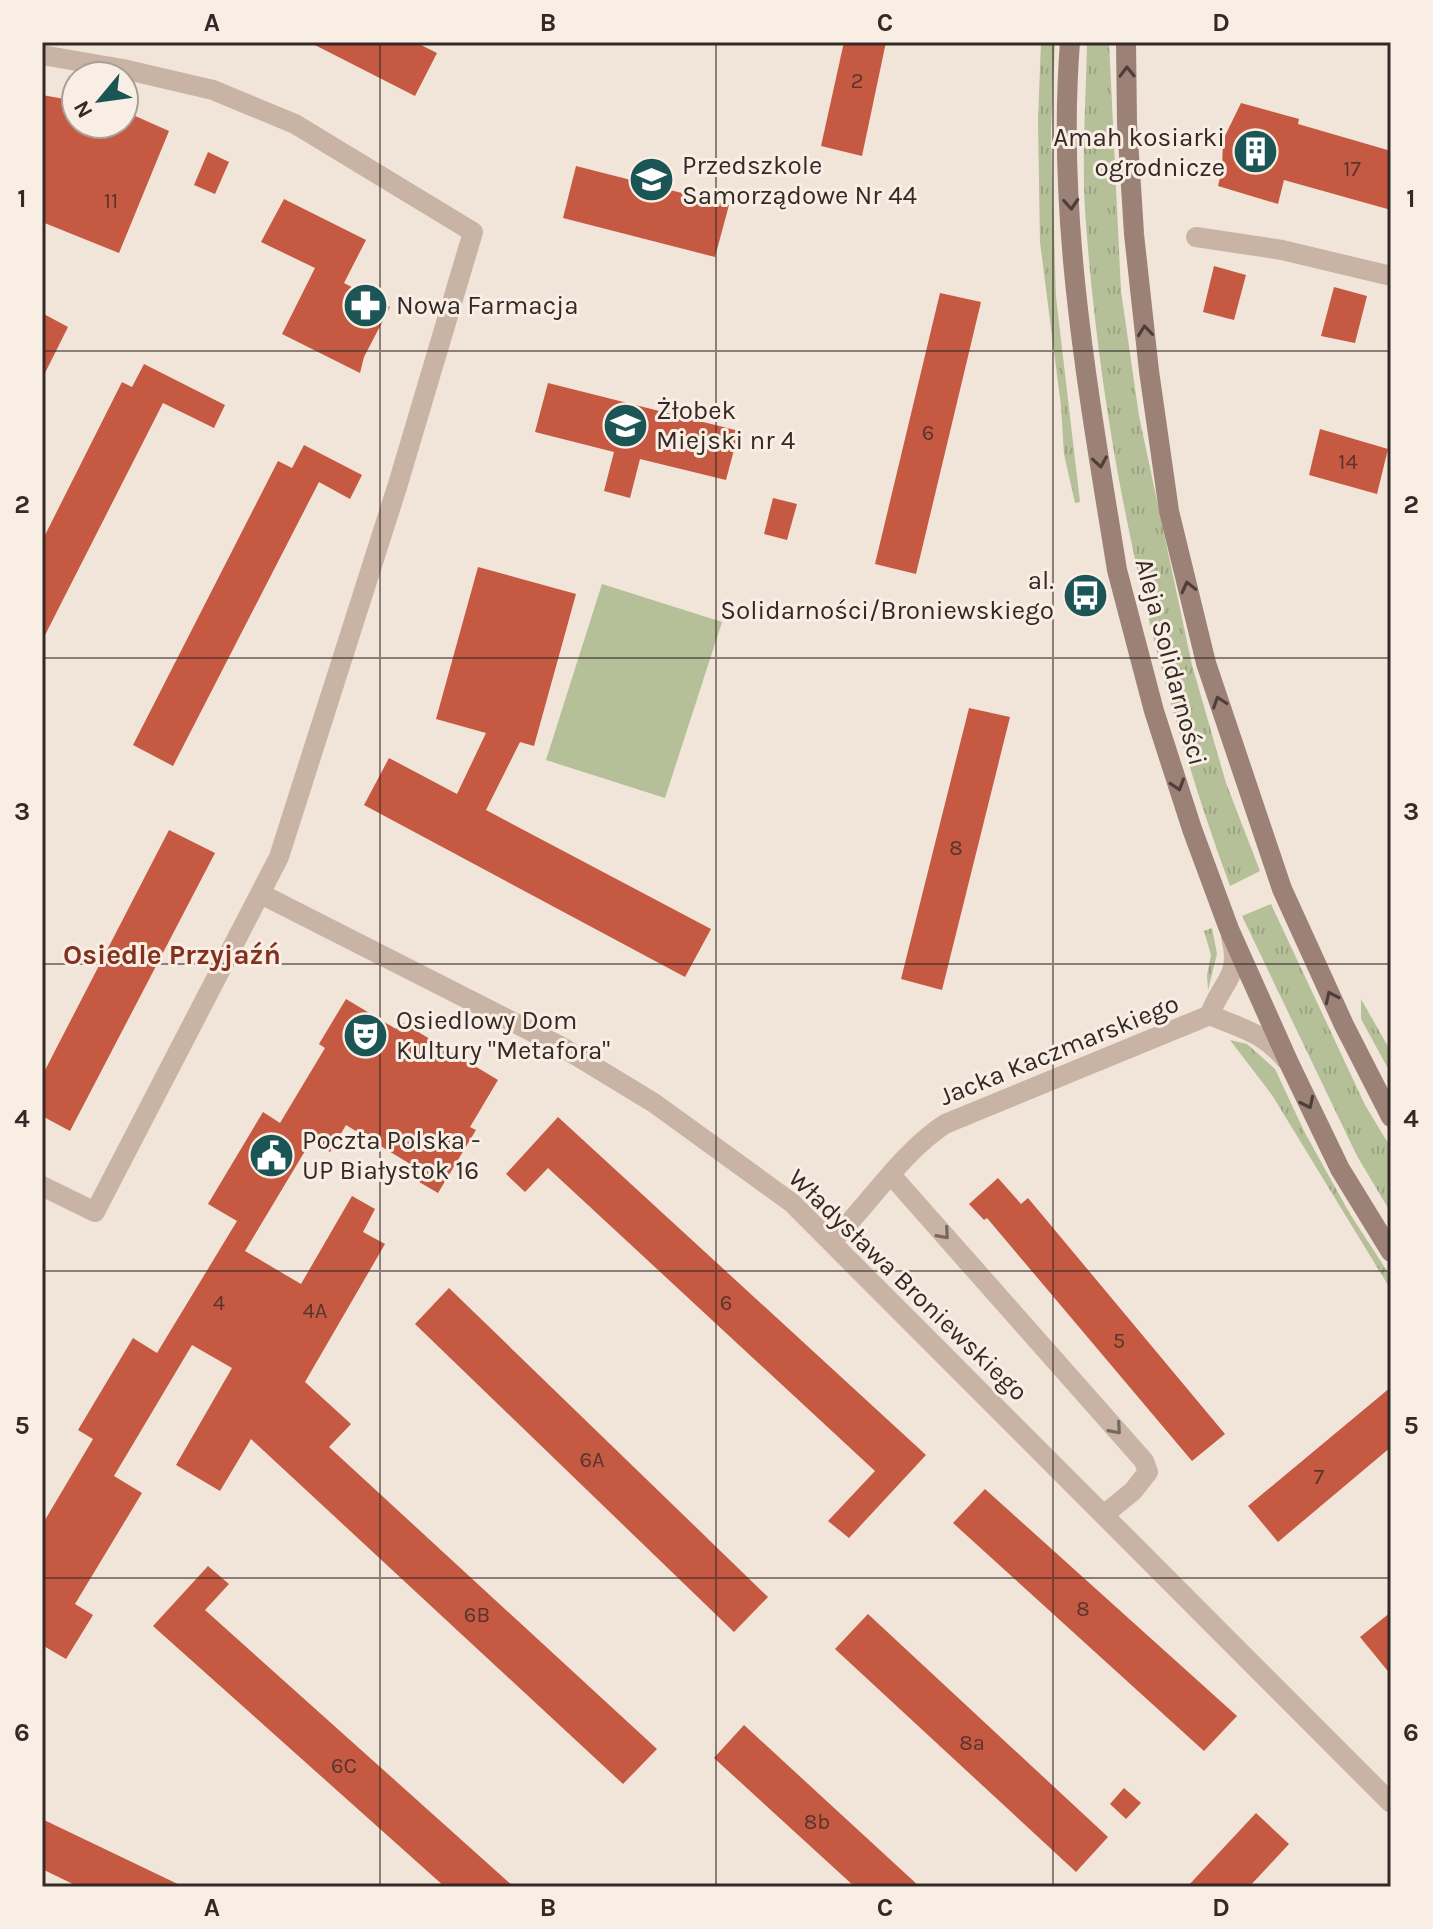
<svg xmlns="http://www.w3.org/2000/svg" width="1433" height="1929" viewBox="0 0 1433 1929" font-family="Karla,sans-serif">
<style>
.grass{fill:url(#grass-tufts)}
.pitch{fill:#b5bf98}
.building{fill:#c65941}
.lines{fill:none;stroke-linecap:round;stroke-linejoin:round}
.street{stroke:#c8b3a4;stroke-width:20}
.secondary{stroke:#9c8176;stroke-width:20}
.oneway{stroke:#4e3f3a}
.oneway2{stroke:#77675f}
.grid{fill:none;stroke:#342926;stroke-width:2;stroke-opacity:0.55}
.labels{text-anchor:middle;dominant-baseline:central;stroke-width:6;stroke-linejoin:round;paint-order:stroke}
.number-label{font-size:22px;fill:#58352d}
.poi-label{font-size:26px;fill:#342926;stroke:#f9eee4;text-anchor:start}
.street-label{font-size:26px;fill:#342926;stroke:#f9eee4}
.neighbourhood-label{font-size:28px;font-weight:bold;fill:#82311f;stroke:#f9eee4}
.neatline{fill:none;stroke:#342926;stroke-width:3}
.grid-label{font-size:26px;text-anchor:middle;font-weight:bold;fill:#342926}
</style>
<defs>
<pattern id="grass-tufts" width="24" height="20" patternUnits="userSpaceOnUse" patternTransform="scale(2)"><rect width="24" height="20" fill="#b5bf98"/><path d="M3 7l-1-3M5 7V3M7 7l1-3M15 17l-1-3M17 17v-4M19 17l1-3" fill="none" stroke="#9ca483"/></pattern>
</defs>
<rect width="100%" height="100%" fill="#f1e4d8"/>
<!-- grass -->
<g class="grass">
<polygon points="1041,42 1055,42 1051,132 1056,297 1080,502 1075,503 1064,454 1061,406 1040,242 1038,121"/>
<path d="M 1087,42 L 1109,42 L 1121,291 L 1139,416 L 1192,665 L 1226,783 L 1260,871 L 1230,886 C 1152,673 1103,450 1086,224 C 1081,166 1086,101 1087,42 Z"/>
<polygon points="1271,904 1365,1105 1391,1148 1391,1213 1357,1156 1242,916"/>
<polygon points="1212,928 1217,954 1208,990 1207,975 1211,955 1204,931"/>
<polygon points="1361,999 1391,1052 1391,1074 1361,1019"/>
<polygon points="1230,1040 1247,1044 1275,1069 1305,1133 1350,1214 1391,1277 1391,1290 1272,1095"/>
</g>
<!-- pitch -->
<polygon class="pitch" points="602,584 722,622 665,798 546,760"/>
<!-- building -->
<g class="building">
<polygon points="309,42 415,42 437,53 415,96"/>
<polygon points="844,42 886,42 862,156 821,146"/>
<polygon points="42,95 76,101 76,124 124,124 124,111 169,131 119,253 42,222"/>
<polygon points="1241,103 1299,119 1298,124 1391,151 1391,210 1284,180 1278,204 1218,186 1222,169 1223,140"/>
<polygon points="208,152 229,162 215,194 194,185"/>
<polygon points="576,166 729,205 715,257 563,218"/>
<polygon points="284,199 366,240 344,283 390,307 364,357 360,373 282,334 315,268 261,242"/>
<polygon points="1214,266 1246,275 1234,320 1203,312"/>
<polygon points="1334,287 1367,296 1355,343 1321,336"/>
<polygon points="940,293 981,302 916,574 875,564"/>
<polygon points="42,313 68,327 42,379"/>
<polygon points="144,364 225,405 214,428 163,403 42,641 42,541 122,382 132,387"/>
<polygon points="548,383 739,431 726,480 640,459 630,498 604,491 614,452 535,432"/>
<polygon points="1320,429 1388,449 1377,494 1309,475"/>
<polygon points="304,445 362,475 350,499 319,482 173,766 133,745 278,461 292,468"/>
<polygon points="773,498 797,504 787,540 764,534"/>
<polygon points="478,567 576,594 534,746 520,742 486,810 711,929 685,977 364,805 389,758 457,794 486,733 436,719"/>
<polygon points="969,708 1010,717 942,990 901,979"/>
<polygon points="169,830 215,853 70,1131 42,1116 42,1076"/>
<polygon points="346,999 396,1029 400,1021 498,1080 470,1127 476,1130 438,1193 414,1179 420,1170 346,1125 330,1152 311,1141 245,1251 301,1284 352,1196 375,1209 363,1232 385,1244 305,1382 351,1424 329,1447 657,1749 623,1784 251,1439 220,1491 176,1465 232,1368 192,1345 114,1476 142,1493 75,1604 93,1615 66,1659 42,1645 42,1525 93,1439 78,1430 133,1338 157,1353 237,1221 208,1204 263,1112 280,1123 325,1048 319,1044"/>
<polygon points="558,1117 926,1455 849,1538 828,1521 875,1471 548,1168 525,1192 506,1174"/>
<polygon points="998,1178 1021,1204 1028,1198 1225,1434 1192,1461 987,1218 984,1220 969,1204"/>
<polygon points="449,1288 768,1597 734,1632 415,1324"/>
<polygon points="1391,1387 1391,1447 1278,1542 1248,1506"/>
<polygon points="985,1489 1237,1716 1204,1751 953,1523"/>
<polygon points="208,1566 229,1584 205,1610 514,1887 445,1887 153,1626"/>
<polygon points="1391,1612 1391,1675 1360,1637"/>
<polygon points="868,1614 1108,1837 1076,1872 835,1649"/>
<polygon points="744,1725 920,1887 855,1887 714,1758"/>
<polygon points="1124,1788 1141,1803 1126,1819 1110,1804"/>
<polygon points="1256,1813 1289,1844 1249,1887 1187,1887"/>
<polygon points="42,1819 184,1887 79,1887 42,1869"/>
</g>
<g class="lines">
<!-- street -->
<g class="street">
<polyline points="42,55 123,69 213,90 295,124 473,232 398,484 279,857 95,1212 42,1186"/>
<polyline points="1196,237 1282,250 1391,276"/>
<polyline points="261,894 562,1047 654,1103 792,1203 1391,1803"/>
<path d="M 1210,1015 C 1220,983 1242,978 1231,937"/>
<polyline points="892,1176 1144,1461 1148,1472 1133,1491 1105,1514"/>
<path d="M 832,1241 C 870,1203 901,1153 945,1124 L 1210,1015 C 1242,1029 1263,1032 1286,1060"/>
</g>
<!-- secondary -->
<g class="secondary">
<path d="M 1070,42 C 1056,219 1089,396 1117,570 L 1154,711 L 1192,829 L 1229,929 L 1289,1063 L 1340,1169 L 1391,1252"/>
<polyline points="1126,42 1127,123 1134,234 1149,371 1169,511 1206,663 1282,889 1344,1025 1391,1117"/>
</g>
</g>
<!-- one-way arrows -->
<defs><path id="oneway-chevron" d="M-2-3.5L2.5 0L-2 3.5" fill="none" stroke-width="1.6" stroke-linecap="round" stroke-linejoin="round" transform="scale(2)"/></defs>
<g class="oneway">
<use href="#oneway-chevron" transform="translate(1127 72) rotate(-91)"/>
<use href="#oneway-chevron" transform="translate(1071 204) rotate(86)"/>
<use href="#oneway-chevron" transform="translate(1145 331) rotate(-96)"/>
<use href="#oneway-chevron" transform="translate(1100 462) rotate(81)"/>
<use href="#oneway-chevron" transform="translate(1188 587) rotate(-104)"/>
<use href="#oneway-chevron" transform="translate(1219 702) rotate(-109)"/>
<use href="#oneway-chevron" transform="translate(1178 785) rotate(72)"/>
<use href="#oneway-chevron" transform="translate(1331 997) rotate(-115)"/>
<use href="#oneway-chevron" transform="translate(1308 1103) rotate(64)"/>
</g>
<g class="oneway2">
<use href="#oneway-chevron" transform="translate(944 1234) rotate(49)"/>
<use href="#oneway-chevron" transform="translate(1116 1429) rotate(49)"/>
</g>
<!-- grid -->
<path class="grid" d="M 380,42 L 380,1887M 716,42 L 716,1887M 1053,42 L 1053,1887M 42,351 L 1391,351M 42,658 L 1391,658M 42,964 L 1391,964M 42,1271 L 1391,1271M 42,1578 L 1391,1578"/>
<!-- icons -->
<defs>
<symbol id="building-disc" viewBox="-11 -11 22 22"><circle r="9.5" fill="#1c5555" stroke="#f9eee4"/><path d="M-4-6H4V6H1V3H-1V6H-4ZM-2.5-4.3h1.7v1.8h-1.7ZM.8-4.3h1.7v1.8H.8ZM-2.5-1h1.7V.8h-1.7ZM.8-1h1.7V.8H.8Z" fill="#fff"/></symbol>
<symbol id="school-disc" viewBox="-11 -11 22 22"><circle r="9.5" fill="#1c5555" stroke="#f9eee4"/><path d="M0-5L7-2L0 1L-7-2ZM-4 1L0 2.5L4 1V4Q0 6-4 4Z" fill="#fff"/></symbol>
<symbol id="pharmacy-disc" viewBox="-11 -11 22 22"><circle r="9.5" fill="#1c5555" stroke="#f9eee4"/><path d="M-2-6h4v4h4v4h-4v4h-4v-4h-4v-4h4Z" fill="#fff"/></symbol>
<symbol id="bus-disc" viewBox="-11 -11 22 22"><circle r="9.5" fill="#1c5555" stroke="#f9eee4"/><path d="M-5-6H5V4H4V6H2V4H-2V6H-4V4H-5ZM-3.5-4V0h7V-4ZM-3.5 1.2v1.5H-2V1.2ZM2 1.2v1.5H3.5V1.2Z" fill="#fff"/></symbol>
<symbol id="theatre-disc" viewBox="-11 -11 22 22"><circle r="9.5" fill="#1c5555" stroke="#f9eee4"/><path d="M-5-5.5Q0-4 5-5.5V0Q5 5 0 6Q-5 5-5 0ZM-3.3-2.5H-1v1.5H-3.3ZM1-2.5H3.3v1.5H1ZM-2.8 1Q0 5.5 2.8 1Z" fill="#fff"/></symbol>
<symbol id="civic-disc" viewBox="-11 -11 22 22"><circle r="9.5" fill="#1c5555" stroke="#f9eee4"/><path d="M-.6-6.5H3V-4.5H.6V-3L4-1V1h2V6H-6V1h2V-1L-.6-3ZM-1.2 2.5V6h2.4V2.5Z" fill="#fff"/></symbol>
</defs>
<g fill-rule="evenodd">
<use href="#building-disc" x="1230" y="126" width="51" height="51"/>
<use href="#school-disc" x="626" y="154" width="51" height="51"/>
<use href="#pharmacy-disc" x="340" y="280" width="51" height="51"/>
<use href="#school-disc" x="600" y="400" width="51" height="51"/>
<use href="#bus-disc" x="1060" y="570" width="51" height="51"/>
<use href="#theatre-disc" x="340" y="1010" width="51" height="51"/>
<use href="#civic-disc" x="246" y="1130" width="51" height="51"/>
</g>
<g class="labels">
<!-- number labels -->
<g class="number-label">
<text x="857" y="81">2</text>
<text x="1352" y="169">17</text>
<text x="111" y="201">11</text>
<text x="928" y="433">6</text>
<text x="1348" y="462">14</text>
<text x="956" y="848">8</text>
<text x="219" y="1303">4</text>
<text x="726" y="1303">6</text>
<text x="315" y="1311">4A</text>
<text x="1119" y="1341">5</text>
<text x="592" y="1460">6A</text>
<text x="1319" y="1477">7</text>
<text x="1083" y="1609">8</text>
<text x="477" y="1615">6B</text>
<text x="972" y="1743">8a</text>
<text x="344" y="1766">6C</text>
<text x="817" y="1822">8b</text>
</g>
<!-- poi labels -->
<g class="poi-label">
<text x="1225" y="137" text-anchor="end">Amah kosiarki<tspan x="1225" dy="30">ogrodnicze</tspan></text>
<text x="682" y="165">Przedszkole<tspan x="682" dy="30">Samorządowe Nr 44</tspan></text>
<text x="396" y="305">Nowa Farmacja</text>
<text x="656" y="410">Żłobek<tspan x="656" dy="30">Miejski nr 4</tspan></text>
<text x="1054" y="580" text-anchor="end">al.<tspan x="1054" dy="30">Solidarności/Broniewskiego</tspan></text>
<text x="396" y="1020">Osiedlowy Dom<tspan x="396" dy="30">Kultury "Metafora"</tspan></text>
<text x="302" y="1140">Poczta Polska -<tspan x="302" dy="30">UP Białystok 16</tspan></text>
</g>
<!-- street labels -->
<g class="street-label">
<text transform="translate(1171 662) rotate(75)">Aleja Solidarności</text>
<text transform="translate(1059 1050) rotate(-22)">Jacka Kaczmarskiego</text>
<text transform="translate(908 1285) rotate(44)">Władysława Broniewskiego</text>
</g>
<!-- neighbourhood labels -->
<g class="neighbourhood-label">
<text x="172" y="954">Osiedle Przyjaźń</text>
</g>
</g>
<!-- border -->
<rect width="1433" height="1929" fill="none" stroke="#f9eee4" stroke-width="88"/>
<!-- north arrow -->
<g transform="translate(100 100) rotate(241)"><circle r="38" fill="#f9eee4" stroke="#aa9f98" stroke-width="2"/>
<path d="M0-6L14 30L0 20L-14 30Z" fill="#1c5555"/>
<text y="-12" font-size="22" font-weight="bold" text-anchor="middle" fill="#342926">N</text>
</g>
<rect x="44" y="44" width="1345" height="1841" class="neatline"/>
<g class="grid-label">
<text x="212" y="31">A</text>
<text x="548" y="31">B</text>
<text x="885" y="31">C</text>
<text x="1221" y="31">D</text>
<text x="22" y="207">1</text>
<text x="1411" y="207">1</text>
<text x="22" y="513">2</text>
<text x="1411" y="513">2</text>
<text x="22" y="820">3</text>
<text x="1411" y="820">3</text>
<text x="22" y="1127">4</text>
<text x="1411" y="1127">4</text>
<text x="22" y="1434">5</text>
<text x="1411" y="1434">5</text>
<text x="22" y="1741">6</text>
<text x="1411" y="1741">6</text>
<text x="212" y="1916">A</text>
<text x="548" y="1916">B</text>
<text x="885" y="1916">C</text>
<text x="1221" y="1916">D</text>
</g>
</svg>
